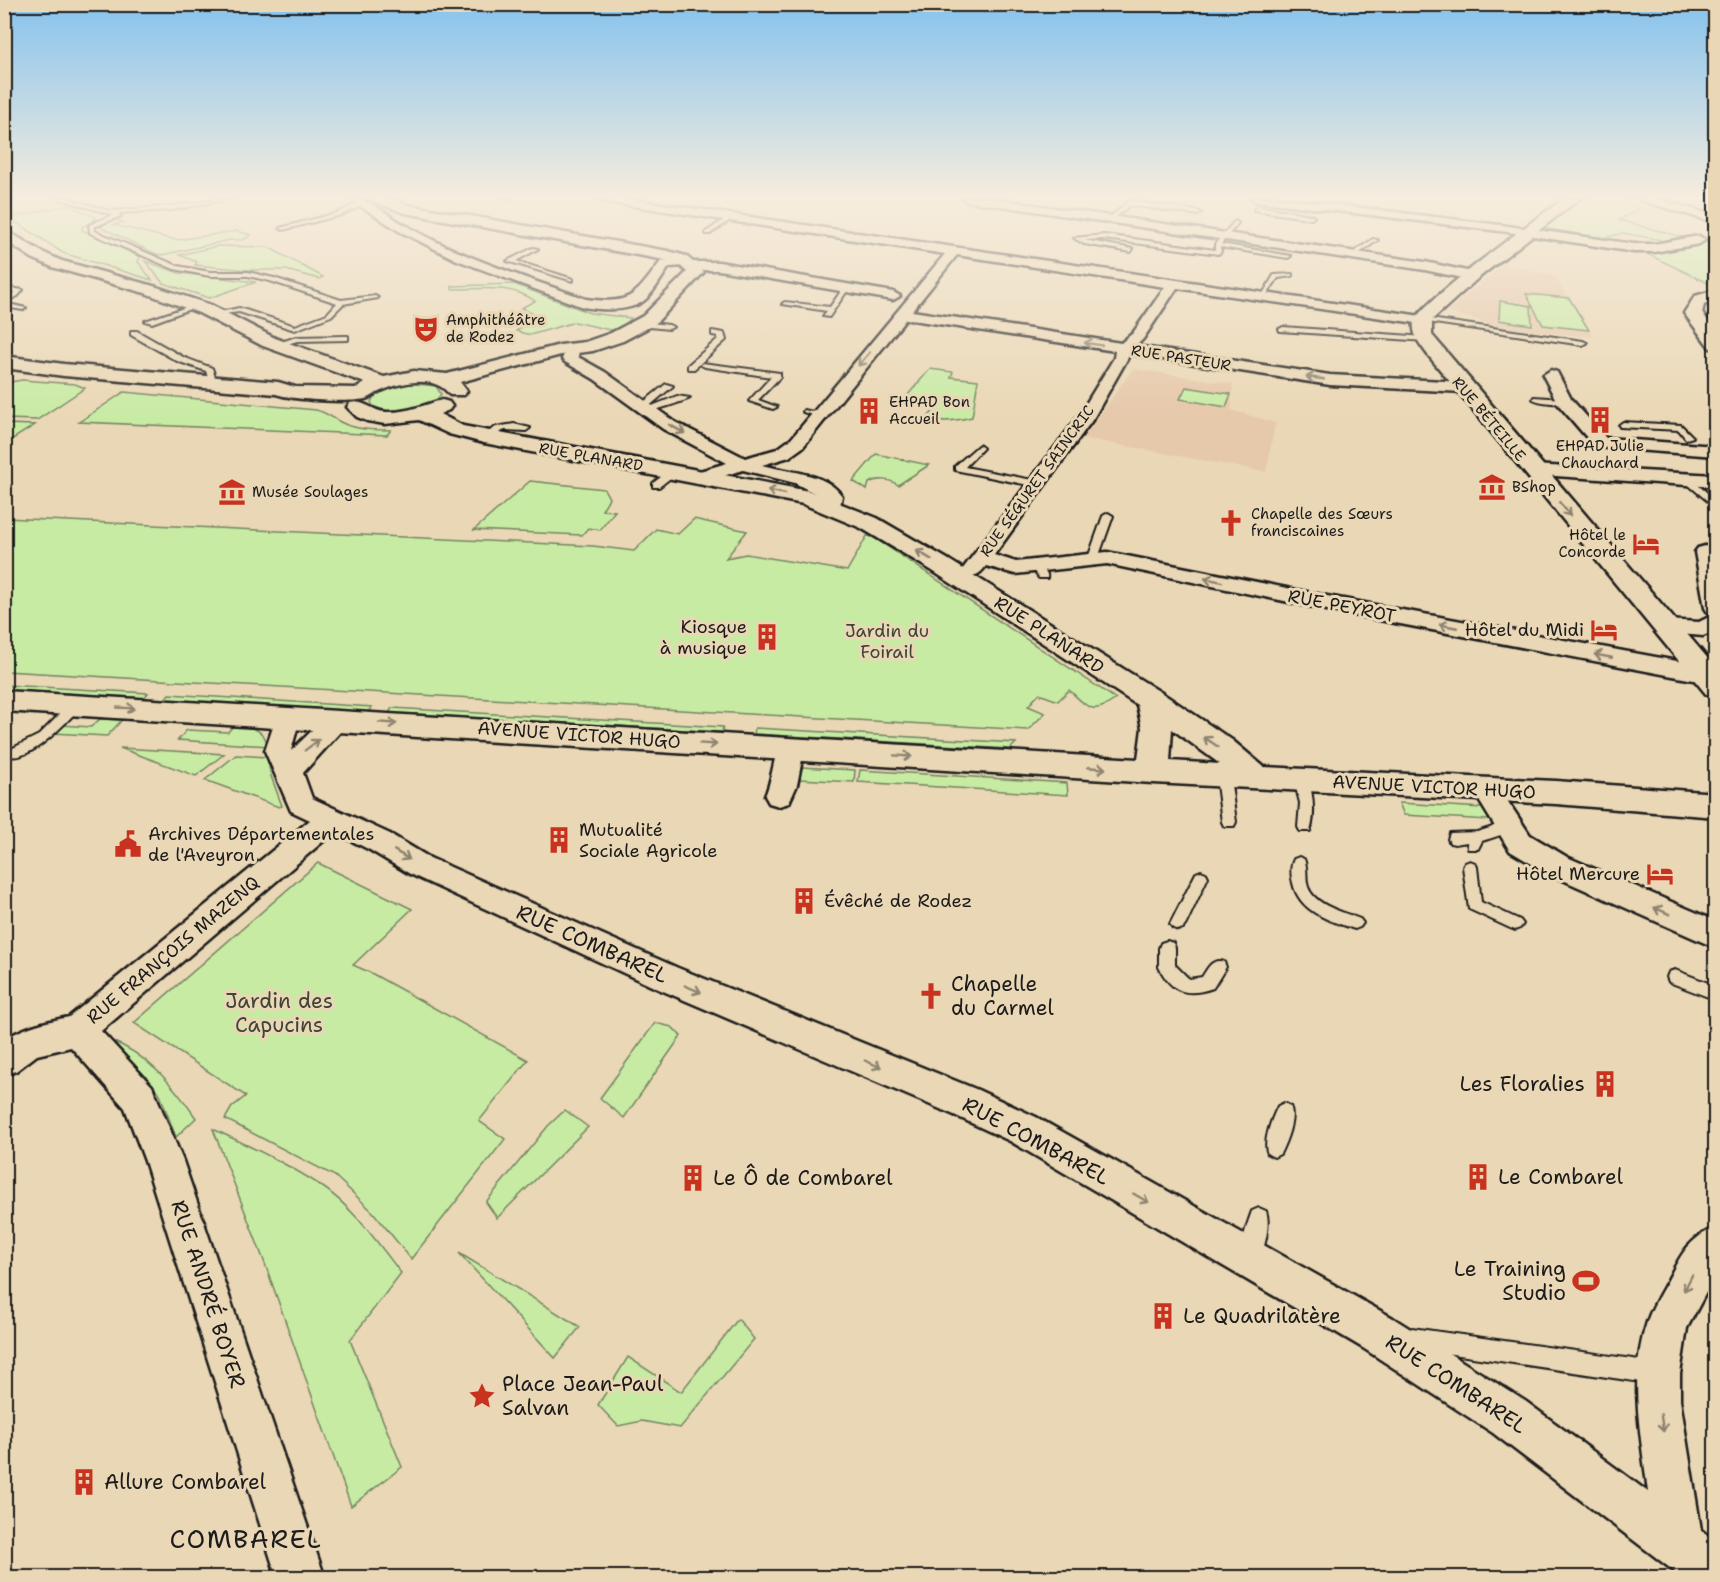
<svg xmlns="http://www.w3.org/2000/svg" width="1720" height="1582" viewBox="0 0 1720 1582" font-family="'Shantell Sans',sans-serif">
<style>
.built{fill:#e6c8aa}
.green{fill:#c8eba4;stroke:#728460;stroke-width:1.5}
.lines{fill:none;stroke-linecap:round;stroke-linejoin:round}
.lane-casing{stroke:#1c1c1c;stroke-width:4}
.street-casing{stroke:#1c1c1c;stroke-width:5}
.secondary-casing{stroke:#1c1c1c;stroke-width:5}
.lane{fill:#ead7b5;fill-rule:evenodd}
.street{fill:#ead7b5;fill-rule:evenodd}
.secondary{fill:#ead7b5;fill-rule:evenodd}
.oneway{stroke:#8d8370}
.labels{text-anchor:middle;dominant-baseline:central;stroke-width:6;stroke-linejoin:round;paint-order:stroke}
.far-poi-label{font-size:15px;fill:#1c1c1c;stroke:#ead7b5;text-anchor:start}
.far-street-label{font-size:15px;fill:#1c1c1c;stroke:#ead7b5}
.street-label{font-size:18px;fill:#1c1c1c;stroke:#ead7b5}
.poi-label{font-size:18px;fill:#1c1c1c;stroke:#ead7b5;text-anchor:end}
.park-label{font-size:18px;fill:#3e4537;stroke:#ead7b5}
.near-street-label{font-size:21px;fill:#1c1c1c;stroke:#ead7b5}
.near-poi-label{font-size:21px;fill:#1c1c1c;stroke:#ead7b5;text-anchor:start}
.near-park-label{font-size:21px;fill:#3e4537;stroke:#ead7b5}
.near-quarter-label{font-size:26px;letter-spacing:1.5px;fill:#1c1c1c;stroke:#ead7b5}
</style>
<rect width="100%" height="100%" fill="#ead7b5"/>
<filter id="ink" filterUnits="userSpaceOnUse"><feTurbulence type="fractalNoise" baseFrequency=".0167" numOctaves="2"/><feDisplacementMap in="SourceGraphic" scale="12" xChannelSelector="R" yChannelSelector="G"/><feConvolveMatrix kernelMatrix="1 2 1 2 8 2 1 2 1" color-interpolation-filters="sRGB"/></filter>
<g filter="url(#ink)">
<!-- built -->
<g class="built">
<polygon points="1504,264 1532,270 1531,272 1554,275 1593,337 1487,327 1485,322 1449,313 1447,311"/>
<polygon points="1133,369 1233,384 1231,410 1275,423 1266,472 1083,438"/>
</g>
<!-- green -->
<g class="green">
<polygon points="1584,198 1630,198 1624,203 1641,208 1619,220 1682,237 1667,241 1623,233 1603,238 1543,228"/>
<polygon points="68,205 96,217 94,219 97,219 82,227 82,230 140,257 138,262 152,280 63,253 19,224 5,219"/>
<polygon points="119,220 123,222 114,225 176,240 237,231 251,235 243,240 230,240 162,255 156,254 100,227 108,222"/>
<polygon points="1715,241 1715,284 1710,284 1645,253 1694,247 1696,244"/>
<polygon points="218,246 268,247 323,277 319,279 286,270 249,270 195,265 197,262 179,255"/>
<polygon points="145,261 179,273 256,282 209,298 163,283"/>
<path d="M 514,284 L 590,313 L 631,318 L 622,328 L 610,330 L 575,322 L 530,335 L 516,331 L 527,324 L 532,313 L 521,308 L 535,301 C 511,284 480,289 452,289 L 452,286 Z"/>
<polygon points="1526,294 1569,298 1589,330 1543,325"/>
<polygon points="1500,301 1531,306 1532,325 1499,320"/>
<path d="M 930,369 L 953,372 L 951,377 L 978,380 L 972,417 C 959,420 940,424 928,417 L 941,403 L 907,396 Z"/>
<polygon points="22,380 75,384 85,388 37,420 5,419 5,383"/>
<path d="M 408,383 L 436,386 L 441,394 C 430,413 392,416 373,406 L 371,402 C 376,388 394,385 408,383 Z"/>
<polygon points="1186,387 1231,394 1226,407 1180,399"/>
<path d="M 124,392 L 316,410 C 329,413 335,421 347,425 C 361,430 377,430 391,430 L 387,435 L 79,422 Z"/>
<polygon points="5,424 35,425 5,444"/>
<path d="M 876,454 L 929,465 L 898,485 C 890,479 878,478 869,483 L 867,490 L 853,481 Z"/>
<polygon points="530,481 604,489 609,498 602,510 615,511 600,530 588,528 582,535 474,530"/>
<path d="M 5,518 L 593,546 L 634,551 L 656,529 L 678,534 L 694,519 L 747,531 L 726,558 L 746,554 L 847,571 L 867,536 L 873,537 L 1116,699 C 1092,716 1089,708 1069,690 L 1058,701 L 1039,694 L 1028,706 L 1045,713 L 1028,730 L 5,671 Z"/>
<polygon points="4,685 5,685 148,693 143,699 5,691"/>
<polygon points="169,694 372,707 368,712 164,700"/>
<polygon points="392,708 723,727 722,732 389,713"/>
<polygon points="100,719 122,720 107,736 53,733 61,725 91,727"/>
<path d="M 234,725 C 250,727 264,728 268,746 L 178,740 L 187,730 L 228,732 Z"/>
<polygon points="755,728 1016,743 1010,749 754,734"/>
<polygon points="120,748 224,754 196,776"/>
<polygon points="236,755 267,757 271,776 282,806 279,807 205,780"/>
<polygon points="801,767 855,770 854,782 799,779"/>
<polygon points="860,770 1067,783 1068,795 858,782"/>
<polygon points="1399,803 1483,808 1489,820 1404,815"/>
<polygon points="318,863 412,909 353,965 371,973 528,1060 479,1121 505,1139 411,1259 373,1212 335,1176 225,1119 232,1107 246,1096 134,1023"/>
<polygon points="655,1023 672,1027 681,1036 624,1118 600,1098"/>
<path d="M 109,1040 C 147,1053 175,1087 196,1118 L 176,1137 L 159,1092 L 109,1054 Z"/>
<polygon points="565,1110 588,1127 497,1218 486,1202 548,1126"/>
<path d="M 213,1129 C 249,1146 286,1163 320,1185 C 353,1207 377,1242 401,1273 L 350,1340 L 402,1467 L 351,1506 L 264,1261 Z"/>
<polygon points="459,1253 580,1327 555,1358"/>
<polygon points="738,1319 754,1339 680,1428 642,1421 618,1426 598,1405 628,1357 681,1392"/>
</g>
<g class="lines">
<defs>
<g id="lane">
<polygon points="57,198 65,198 110,211 172,206 233,198 172,210 118,213 121,216 94,227 95,231 178,266 210,272 248,272 274,278 341,300 375,296 378,298 343,304 331,316 295,330 239,312 216,315 216,313 239,308 295,326 327,314 337,303 270,281 248,276 210,276 174,269 90,233 89,225 113,215"/>
<polygon points="502,198 512,198 509,200"/>
<polygon points="1129,201 1198,211 1201,213 1198,215 1130,205 1113,220 1109,220 1109,218"/>
<polygon points="361,202 363,205 341,215 283,230 280,228 337,213"/>
<polygon points="1257,206 1311,215 1314,217 1311,219 1254,210"/>
<polygon points="728,217 733,218 710,234 706,234 706,232"/>
<polygon points="1235,221 1238,223 1221,244 1291,256 1288,258 1220,247 1221,252 1218,254 1104,239 1084,240 1133,249 1131,252 1084,244 1074,238 1104,235 1215,250 1215,244"/>
<polygon points="1373,239 1378,240 1355,256 1351,256 1351,254"/>
<polygon points="533,248 538,249 516,261 573,279 573,281 507,261"/>
<polygon points="1292,274 1292,276 1278,278 1265,297 1261,297 1274,275"/>
<polygon points="4,287 23,290 18,296 9,300 7,297 15,292 4,291"/>
<polygon points="844,287 849,288 829,317 823,316 827,311 782,304 785,302 830,307"/>
<polygon points="4,303 26,308 23,310 4,307"/>
<polygon points="193,305 198,306 152,323 145,321"/>
<polygon points="1423,318 1583,341 1587,343 1583,345 1421,321 1421,319"/>
<polygon points="642,322 669,325 673,327 669,329 639,326 638,324"/>
<polygon points="1283,327 1426,337 1430,339 1426,341 1280,331 1279,329"/>
<polygon points="131,331 137,331 183,357 212,368 217,383 210,385 206,371 177,361 131,335"/>
<polygon points="712,331 724,333 726,340 694,369 688,369 688,365 718,339 718,336 712,335"/>
<polygon points="345,336 348,336 348,340 297,341 277,347 273,345 296,337"/>
<polygon points="702,363 780,373 780,377 758,400 777,407 773,409 749,401 771,377 705,367 701,365"/>
<path d="M 666,384 L 673,386 L 647,408 L 677,396 L 690,398 C 688,400 647,413 644,413 L 644,409 L 639,407 L 640,405 Z"/>
<path d="M 1534,397 L 1564,399 L 1568,401 C 1560,405 1541,403 1533,399 Z"/>
<polygon points="804,410 823,414 819,417 803,412"/>
<polygon points="1623,422 1681,425 1693,437 1686,439 1679,430 1620,427 1619,425"/>
<polygon points="514,424 530,428 526,431 505,430 484,440 480,437 496,427"/>
<polygon points="979,445 983,448 965,467 1038,481 1043,484 1038,487 955,470 955,466"/>
<polygon points="670,470 678,472 659,487 653,487 653,483"/>
<polygon points="1687,476 1716,500 1716,508 1684,481 1684,477"/>
<polygon points="1108,513 1113,516 1098,558 1093,561 1089,560 1088,558 1103,516"/>
<path d="M 1035,563 C 1040,564 1049,573 1047,578 L 1039,578 L 1030,566 Z"/>
<path d="M 76,701 L 80,702 L 82,705 L 80,708 C 66,722 31,762 9,756 L 8,753 L 9,750 L 39,735 L 72,702 Z"/>
<polygon points="1223,772 1230,777 1236,822 1234,826 1224,826 1222,822 1216,777"/>
<path d="M 1301,775 C 1315,780 1315,819 1310,831 L 1300,831 L 1298,827 L 1300,803 L 1294,780 Z"/>
<path d="M 1507,819 L 1512,820 L 1514,824 C 1507,835 1494,837 1482,841 L 1478,849 L 1468,849 L 1467,842 L 1455,844 L 1450,843 L 1448,839 L 1450,833 L 1477,832 L 1490,828 Z"/>
<path d="M 1299,857 L 1304,859 C 1308,868 1305,878 1308,887 C 1315,906 1344,912 1360,919 L 1363,923 L 1360,927 L 1355,929 C 1330,921 1299,912 1293,883 C 1291,875 1290,866 1294,859 Z"/>
<polygon points="1470,861 1475,863 1477,867 1481,902 1520,920 1523,924 1520,928 1515,930 1510,928 1469,909 1463,867 1465,863"/>
<polygon points="1201,871 1206,873 1208,877 1186,924 1183,928 1178,930 1173,928 1170,924 1194,877 1196,873"/>
<path d="M 1167,941 L 1173,943 L 1175,948 L 1175,965 L 1189,979 L 1202,977 C 1208,968 1212,958 1224,962 L 1226,967 L 1213,988 C 1187,997 1172,993 1159,967 L 1159,948 L 1161,943 Z"/>
<polygon points="1675,970 1716,986 1716,1000 1669,982 1667,977 1669,972"/>
<path d="M 1284,1103 L 1290,1106 C 1296,1118 1286,1142 1280,1154 L 1274,1157 L 1268,1154 C 1262,1142 1272,1118 1278,1106 Z"/>
<path d="M 1259,1208 L 1266,1211 C 1271,1225 1264,1250 1258,1263 L 1251,1266 L 1244,1263 C 1238,1249 1247,1225 1252,1211 Z"/>
<polygon points="1412,1328 1654,1362 1662,1365 1665,1373 1662,1381 1654,1384 1412,1348 1405,1345 1402,1338 1405,1331"/>
</g>
<g id="street">
<path d="M 348,198 C 369,198 387,215 405,225 C 461,258 525,277 586,299 C 631,305 635,296 661,261 L 685,258 L 691,262 L 719,262 L 893,292 L 900,296 L 893,300 L 719,270 L 691,270 L 685,266 L 669,267 C 662,277 655,290 647,298 C 632,313 602,310 583,307 L 457,260 L 399,231 Z"/>
<path d="M 596,198 L 621,198 L 1428,317 L 1430,320 L 1428,323 L 1423,324 L 1177,288 L 1143,339 L 1136,346 L 1330,375 L 1463,382 L 1471,387 L 1463,392 L 1330,385 L 1130,354 L 1093,419 L 994,555 L 1016,562 L 1107,552 L 1327,596 L 1704,666 L 1712,669 L 1716,675 L 1712,679 L 1704,682 L 1327,610 L 1107,564 L 1015,574 L 986,566 C 979,575 976,577 965,574 L 962,570 L 965,566 L 1078,417 L 1114,358 L 1115,351 L 906,319 L 803,447 L 789,457 L 762,465 C 787,472 826,472 842,496 L 839,511 L 825,511 L 822,507 L 823,498 L 795,483 L 743,470 L 700,483 L 693,481 L 691,477 L 693,473 L 727,463 L 663,429 L 594,379 L 565,362 L 562,359 L 567,347 L 577,347 L 579,350 L 578,357 L 605,372 L 675,422 L 745,458 L 777,449 L 791,439 L 945,254 L 601,201 ZM 957,255 L 1165,287 L 1133,333 L 1121,343 L 912,311 Z"/>
<polygon points="962,198 987,198 1425,262 1476,273 1477,276 1471,280 1425,270 967,201"/>
<polygon points="1251,198 1280,198 1508,226 1634,244 1654,244 1699,236 1705,240 1699,244 1654,252 1634,252 1508,232 1256,201"/>
<polygon points="1639,198 1655,198 1716,216 1716,223 1640,200"/>
<polygon points="1551,370 1557,372 1571,399 1606,438 1716,446 1716,456 1595,447 1558,404 1543,375"/>
<polygon points="1532,465 1716,475 1716,487 1526,474 1523,470 1526,466"/>
<polygon points="1705,546 1712,548 1716,553 1716,631 1703,636 1657,632 1654,627 1657,622 1665,620 1699,622 1715,614 1708,613 1705,608 1695,552 1698,548"/>
<path d="M 287,710 L 296,712 L 300,718 L 291,751 L 329,714 L 338,712 L 347,714 L 351,720 L 303,773 L 312,798 L 390,834 L 430,858 L 678,968 L 978,1090 L 1036,1117 L 1393,1318 L 1525,1401 L 1648,1492 C 1641,1436 1628,1377 1647,1322 C 1652,1307 1660,1294 1668,1280 C 1681,1255 1688,1239 1716,1227 L 1716,1274 L 1687,1328 L 1680,1374 L 1680,1400 L 1701,1530 L 1716,1542 L 1716,1578 L 1683,1578 L 1493,1433 L 1363,1348 L 1010,1141 L 952,1114 L 656,988 L 410,874 L 370,850 L 334,832 L 101,1031 L 152,1086 L 183,1161 L 325,1578 L 277,1578 L 145,1161 L 125,1108 L 71,1047 L 37,1055 L 16,1071 L 4,1076 L 4,1040 C 24,1026 46,1022 69,1017 L 310,820 L 291,811 L 265,751 L 278,712 Z"/>
<path d="M 791,740 L 800,743 L 804,749 L 797,785 L 789,803 L 779,806 L 769,803 L 765,796 C 773,779 772,758 782,743 Z"/>
<polygon points="1485,779 1495,782 1530,835 1567,857 1716,921 1716,948 1547,873 1510,851 1472,789 1475,782"/>
</g>
<g id="secondary">
<path d="M 371,198 L 388,198 L 408,205 L 668,251 L 686,256 L 704,272 L 655,324 L 623,341 L 593,351 L 561,355 L 460,382 L 467,391 L 464,395 L 450,395 C 435,374 402,382 381,391 C 375,393 371,398 365,399 C 344,403 295,400 276,394 L 64,376 L 4,368 L 4,356 L 64,364 L 278,382 L 295,387 L 357,388 L 365,383 L 263,346 L 199,313 L 145,293 L 52,267 L 32,258 L 4,240 L 4,229 L 42,252 L 62,261 L 157,287 L 211,305 L 275,338 L 384,377 L 414,371 L 447,374 L 560,345 L 585,342 L 611,333 L 643,316 L 687,272 L 676,262 L 405,213 L 372,201 Z"/>
<path d="M 1565,198 L 1580,198 L 1477,279 L 1434,318 L 1432,321 L 1432,335 L 1716,668 L 1716,696 L 1706,694 L 1428,355 C 1420,344 1412,335 1414,322 C 1418,304 1543,214 1565,198 Z"/>
<polygon points="1716,290 1716,300 1704,305 1702,313 1716,331 1716,349 1710,348 1684,313 1695,296"/>
<path d="M 442,400 L 449,402 L 452,406 L 449,410 L 440,414 L 463,426 L 809,491 L 877,518 L 949,560 L 1162,693 L 1232,740 L 1264,767 L 1556,781 L 1716,793 L 1716,817 L 1556,804 L 1153,783 L 4,711 L 4,691 L 1138,759 L 1142,728 L 1137,705 L 931,570 L 861,528 L 803,504 L 484,443 L 449,434 L 419,420 L 385,424 L 367,421 L 357,417 L 347,407 L 350,403 C 364,399 371,411 386,412 C 406,413 423,405 442,400 ZM 1172,729 L 1220,764 L 1170,761 Z"/>
</g>
</defs>
<!-- lane casing -->
<use href="#lane" class="lane-casing"/>
<!-- street casing -->
<use href="#street" class="street-casing"/>
<!-- secondary casing -->
<use href="#secondary" class="secondary-casing"/>
<!-- lane -->
<use href="#lane" class="lane"/>
<!-- street -->
<use href="#street" class="street"/>
<!-- secondary -->
<use href="#secondary" class="secondary"/>
</g>
<!-- one-way arrows -->
<defs><path id="oneway-shaft" d="M-6 0H5M1.5-3L5.5 0L1.5 3" fill="none" stroke-width="1.6" stroke-linecap="round" stroke-linejoin="round" transform="scale(1.5)"/></defs>
<g class="oneway">
<use href="#oneway-shaft" transform="translate(1093 344) rotate(-171)"/>
<use href="#oneway-shaft" transform="translate(864 359) rotate(130)"/>
<use href="#oneway-shaft" transform="translate(1315 378) rotate(-172)"/>
<use href="#oneway-shaft" transform="translate(677 429) rotate(29)"/>
<use href="#oneway-shaft" transform="translate(776 492) rotate(-169)"/>
<use href="#oneway-shaft" transform="translate(1565 509) rotate(50)"/>
<use href="#oneway-shaft" transform="translate(924 555) rotate(-149)"/>
<use href="#oneway-shaft" transform="translate(1213 580) rotate(-168)"/>
<use href="#oneway-shaft" transform="translate(1448 626) rotate(-169)"/>
<use href="#oneway-shaft" transform="translate(1603 656) rotate(-169)"/>
<use href="#oneway-shaft" transform="translate(126 708) rotate(3)"/>
<use href="#oneway-shaft" transform="translate(388 723) rotate(4)"/>
<use href="#oneway-shaft" transform="translate(1211 742) rotate(-146)"/>
<use href="#oneway-shaft" transform="translate(708 744) rotate(4)"/>
<use href="#oneway-shaft" transform="translate(312 745) rotate(-37)"/>
<use href="#oneway-shaft" transform="translate(903 756) rotate(4)"/>
<use href="#oneway-shaft" transform="translate(1097 768) rotate(5)"/>
<use href="#oneway-shaft" transform="translate(402 855) rotate(31)"/>
<use href="#oneway-shaft" transform="translate(1662 911) rotate(-156)"/>
<use href="#oneway-shaft" transform="translate(693 989) rotate(23)"/>
<use href="#oneway-shaft" transform="translate(873 1064) rotate(23)"/>
<use href="#oneway-shaft" transform="translate(1141 1198) rotate(30)"/>
<use href="#oneway-shaft" transform="translate(1688 1283) rotate(117)"/>
<use href="#oneway-shaft" transform="translate(1662 1423) rotate(81)"/>
</g>
</g>
<!-- sky -->
<linearGradient id="sky" x2="0" y2="1"><stop stop-color="#86c3ed"/><stop offset="0.47" stop-color="#f6edde"/><stop offset="1" stop-color="#f6edde" stop-opacity="0"/></linearGradient>
<rect width="1720" height="419" fill="url(#sky)"/>
<!-- icons -->
<defs>
<symbol id="theatre-bare" viewBox="-9 -9 18 18"><path d="M-5-5.5Q0-4 5-5.5V0Q5 5 0 6Q-5 5-5 0ZM-3.3-2.5H-1v1.5H-3.3ZM1-2.5H3.3v1.5H1ZM-2.8 1Q0 5.5 2.8 1Z" fill="#c8321e" stroke="#ead7b5" stroke-width="2.5" paint-order="stroke"/></symbol>
<symbol id="building-bare" viewBox="-9 -9 18 18"><path d="M-4-6H4V6H1V3H-1V6H-4ZM-2.5-4.3h1.7v1.8h-1.7ZM.8-4.3h1.7v1.8H.8ZM-2.5-1h1.7V.8h-1.7ZM.8-1h1.7V.8H.8Z" fill="#c8321e" stroke="#ead7b5" stroke-width="2.5" paint-order="stroke"/></symbol>
<symbol id="museum-bare" viewBox="-9 -9 18 18"><path d="M0-6L6-3V-2H-6V-3ZM-5-1h2V3h-2ZM-1-1h2V3h-2ZM3-1h2V3H3ZM-6 4H6V6H-6Z" fill="#c8321e" stroke="#ead7b5" stroke-width="2.5" paint-order="stroke"/></symbol>
<symbol id="church-bare" viewBox="-9 -9 18 18"><path d="M-1.2-6h2.4v3.5h3.3v2.4h-3.3V6h-2.4V-.1h-3.3v-2.4h3.3Z" fill="#c8321e" stroke="#ead7b5" stroke-width="2.5" paint-order="stroke"/></symbol>
<symbol id="hotel-bare" viewBox="-9 -9 18 18"><path d="M-6-4.5h1.5V1H6V5H4.5V3h-9V5H-6ZM-4 0a1.8 1.8 0 1 1 3.6 0ZM.5 0V-2.5h3Q6-2.5 6 0Z" fill="#c8321e" stroke="#ead7b5" stroke-width="2.5" paint-order="stroke"/></symbol>
<symbol id="civic-bare" viewBox="-9 -9 18 18"><path d="M-.6-6.5H3V-4.5H.6V-3L4-1V1h2V6H-6V1h2V-1L-.6-3ZM-1.2 2.5V6h2.4V2.5Z" fill="#c8321e" stroke="#ead7b5" stroke-width="2.5" paint-order="stroke"/></symbol>
<symbol id="stadium-bare" viewBox="-9 -9 18 18"><path d="M0-5a6.5 5 0 1 0 0 10a6.5 5 0 1 0 0-10ZM-3.5-1.8h7v3.6h-7Z" fill="#c8321e" stroke="#ead7b5" stroke-width="2.5" paint-order="stroke"/></symbol>
<symbol id="sight-bare" viewBox="-9 -9 18 18"><path d="M0-6L1.8-2.2L6-1.7L2.9 1.2L3.7 5.4L0 3.3L-3.7 5.4L-2.9 1.2L-6-1.7L-1.8-2.2Z" fill="#c8321e" stroke="#ead7b5" stroke-width="2.5" paint-order="stroke"/></symbol>
</defs>
<g fill-rule="evenodd">
<use href="#theatre-bare" x="407" y="310" width="38" height="38"/>
<use href="#building-bare" x="850" y="392" width="38" height="38"/>
<use href="#building-bare" x="1581" y="401" width="38" height="38"/>
<use href="#museum-bare" x="1473" y="468" width="38" height="38"/>
<use href="#museum-bare" x="213" y="473" width="38" height="38"/>
<use href="#church-bare" x="1212" y="504" width="38" height="38"/>
<use href="#hotel-bare" x="1627" y="525" width="38" height="38"/>
<use href="#hotel-bare" x="1585" y="611" width="38" height="38"/>
<use href="#building-bare" x="748" y="618" width="38" height="38"/>
<use href="#building-bare" x="540" y="821" width="38" height="38"/>
<use href="#civic-bare" x="109" y="825" width="38" height="38"/>
<use href="#hotel-bare" x="1641" y="855" width="38" height="38"/>
<use href="#building-bare" x="785" y="882" width="38" height="38"/>
<use href="#church-bare" x="912" y="977" width="38" height="38"/>
<use href="#building-bare" x="1586" y="1065" width="38" height="38"/>
<use href="#building-bare" x="1459" y="1158" width="38" height="38"/>
<use href="#building-bare" x="674" y="1159" width="38" height="38"/>
<use href="#stadium-bare" x="1567" y="1262" width="38" height="38"/>
<use href="#building-bare" x="1144" y="1297" width="38" height="38"/>
<use href="#sight-bare" x="463" y="1377" width="38" height="38"/>
<use href="#building-bare" x="65" y="1463" width="38" height="38"/>
</g>
<g class="labels">
<!-- far-poi labels -->
<g class="far-poi-label">
<text x="446" y="320">Amphithéâtre<tspan x="446" dy="17">de Rodez</tspan></text>
<text x="889" y="402">EHPAD Bon<tspan x="889" dy="17">Accueil</tspan></text>
<text x="1600" y="446" text-anchor="middle">EHPAD Julie<tspan x="1600" dy="17">Chauchard</tspan></text>
<text x="1512" y="487">BShop</text>
<text x="252" y="492">Musée Soulages</text>
<text x="1251" y="514">Chapelle des Sœurs<tspan x="1251" dy="17">franciscaines</tspan></text>
<text x="1626" y="535" text-anchor="end">Hôtel le<tspan x="1626" dy="17">Concorde</tspan></text>
</g>
<!-- far-street labels -->
<g class="far-street-label">
<text transform="translate(1181 358) rotate(9)">RUE PASTEUR</text>
<text transform="translate(1489 419) rotate(50)">RUE BÉTEILLE</text>
<text transform="translate(591 457) rotate(10)">RUE PLANARD</text>
<text transform="translate(1037 481) rotate(-54)">RUE SÉGURET SAINCRIC</text>
</g>
<!-- street labels -->
<g class="street-label">
<text transform="translate(1342 606) rotate(11)">RUE PEYROT</text>
<text transform="translate(1049 635) rotate(33)">RUE PLANARD</text>
<text transform="translate(579 735) rotate(4)">AVENUE VICTOR HUGO</text>
<text transform="translate(1434 787) rotate(3)">AVENUE VICTOR HUGO</text>
<text transform="translate(173 950) rotate(-40)">RUE FRANÇOIS MAZENQ</text>
</g>
<!-- poi labels -->
<g class="poi-label">
<text x="747" y="627">Kiosque<tspan x="747" dy="21">à musique</tspan></text>
<text x="1584" y="630">Hôtel du Midi</text>
<text x="579" y="830" text-anchor="start">Mutualité<tspan x="579" dy="21">Sociale Agricole</tspan></text>
<text x="148" y="834" text-anchor="start">Archives Départementales<tspan x="148" dy="21">de l'Aveyron</tspan></text>
<text x="1640" y="874">Hôtel Mercure</text>
<text x="824" y="901" text-anchor="start">Évêché de Rodez</text>
</g>
<!-- park labels -->
<g class="park-label">
<text x="887" y="631">Jardin du<tspan x="887" dy="21">Foirail</tspan></text>
</g>
<!-- near-street labels -->
<g class="near-street-label">
<text transform="translate(592 944) rotate(24)">RUE COMBAREL</text>
<text transform="translate(1036 1141) rotate(28)">RUE COMBAREL</text>
<text transform="translate(208 1294) rotate(72)">RUE ANDRÉ BOYER</text>
<text transform="translate(1456 1384) rotate(33)">RUE COMBAREL</text>
</g>
<!-- near-poi labels -->
<g class="near-poi-label">
<text x="951" y="984">Chapelle<tspan x="951" dy="24">du Carmel</tspan></text>
<text x="1585" y="1084" text-anchor="end">Les Floralies</text>
<text x="1498" y="1177">Le Combarel</text>
<text x="713" y="1178">Le Ô de Combarel</text>
<text x="1566" y="1269" text-anchor="end">Le Training<tspan x="1566" dy="24">Studio</tspan></text>
<text x="1183" y="1316">Le Quadrilatère</text>
<text x="502" y="1384">Place Jean-Paul<tspan x="502" dy="24">Salvan</tspan></text>
<text x="104" y="1482">Allure Combarel</text>
</g>
<!-- near-park labels -->
<g class="near-park-label">
<text x="279" y="1001">Jardin des<tspan x="279" dy="24">Capucins</tspan></text>
</g>
<!-- near-quarter labels -->
<g class="near-quarter-label">
<text x="246" y="1538">COMBAREL</text>
</g>
</g>
<!-- margin -->
<rect width="1720" height="1582" fill="none" stroke="#ead7b5" stroke-width="24"/>
<rect x="12" y="12" width="1696" height="1558" fill="none" stroke="#1c1c1c" stroke-width="2" filter="url(#ink)"/>
</svg>
